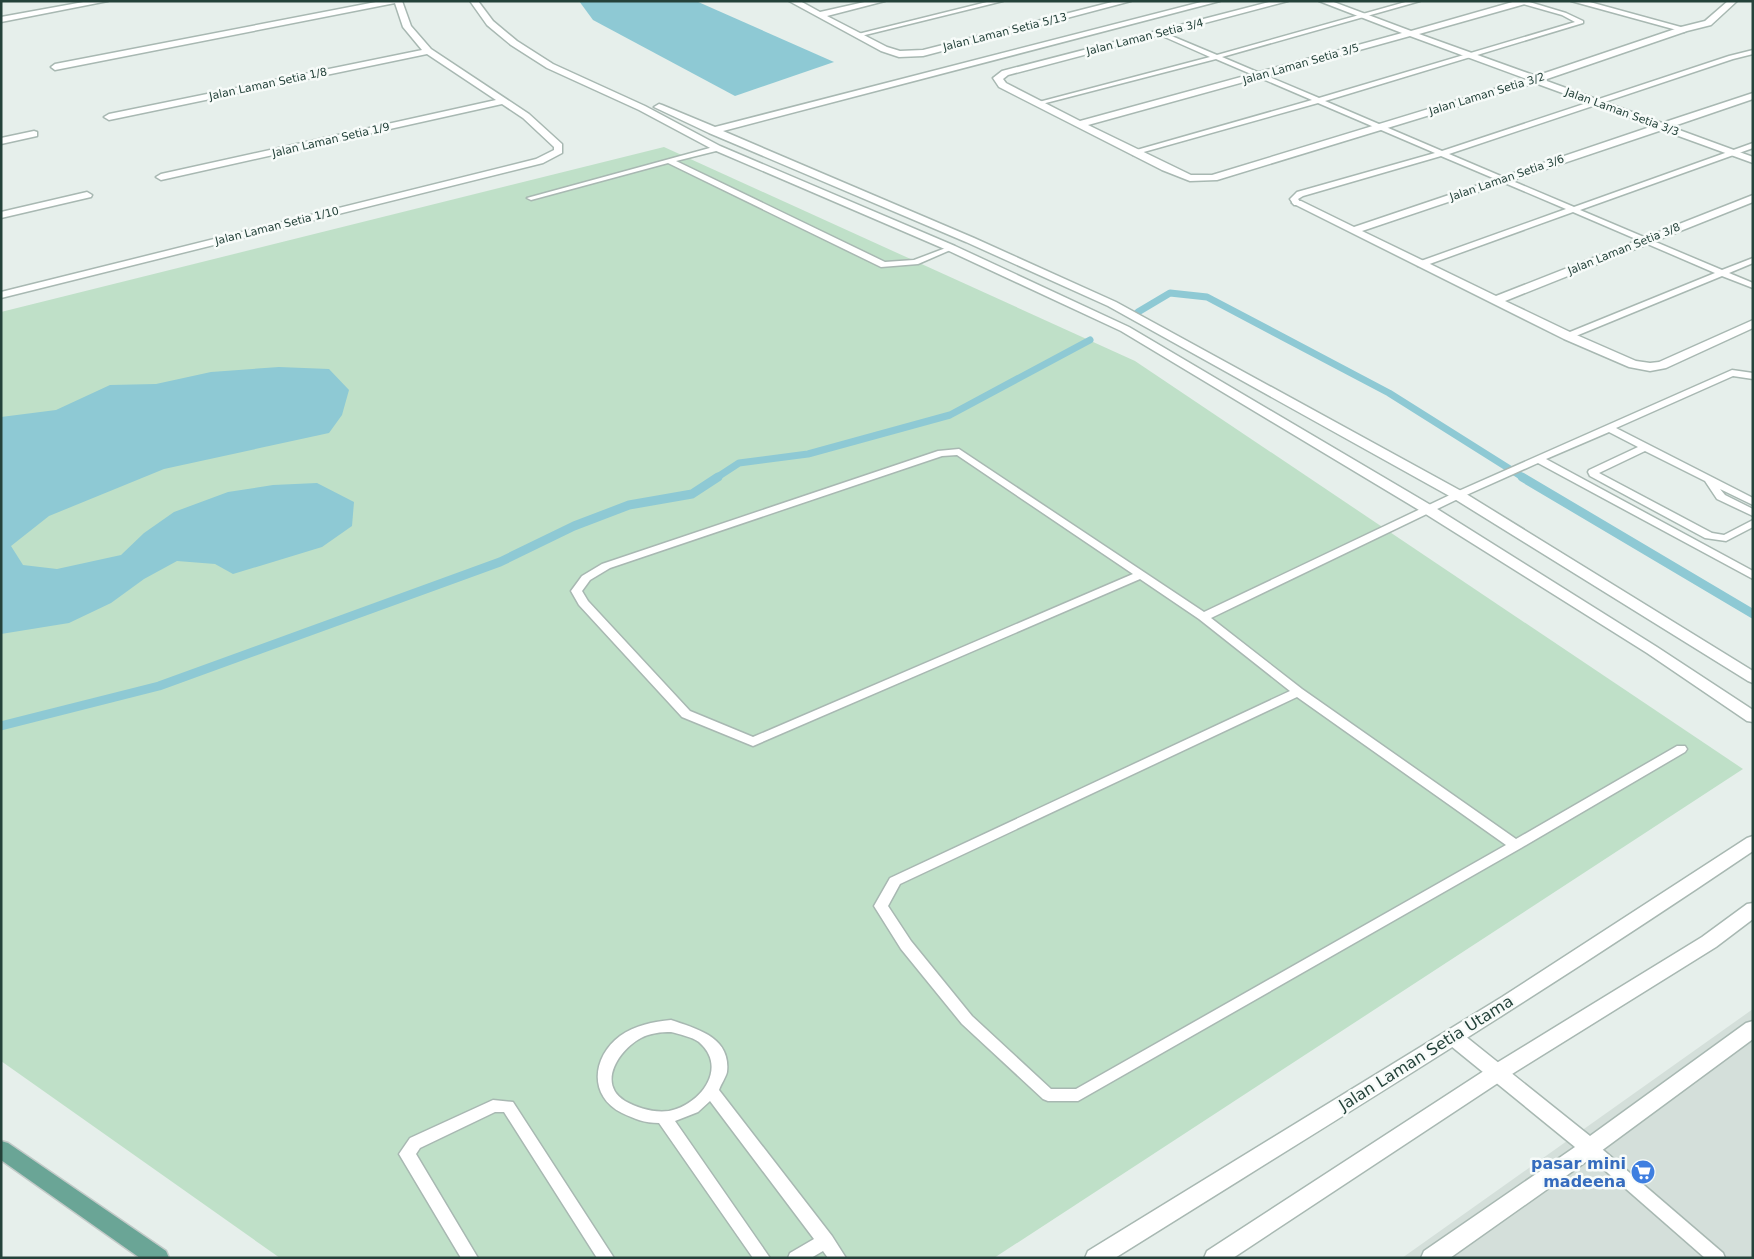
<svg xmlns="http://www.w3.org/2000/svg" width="1754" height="1259" viewBox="0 0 1754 1259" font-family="'DejaVu Sans',sans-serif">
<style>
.built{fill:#d4dfda}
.green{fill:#bfe0c8}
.water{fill:#8ec9d4}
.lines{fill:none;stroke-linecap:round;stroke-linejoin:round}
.stream-far1{stroke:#8ec9d4;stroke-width:7}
.stream{stroke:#8ec9d4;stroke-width:9}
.service-casing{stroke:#a8b8b2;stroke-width:3}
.minor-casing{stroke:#a8b8b2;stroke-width:3}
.tertiary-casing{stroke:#a8b8b2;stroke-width:3}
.primary-casing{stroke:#c2cac8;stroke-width:3}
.service{fill:#fff;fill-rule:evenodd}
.minor{fill:#fff;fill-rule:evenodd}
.tertiary{fill:#fff;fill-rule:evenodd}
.primary{fill:#6aa596;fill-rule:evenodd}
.labels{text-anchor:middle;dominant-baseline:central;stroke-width:5;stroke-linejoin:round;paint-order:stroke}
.far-street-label{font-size:11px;fill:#24423a;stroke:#f7fbf9}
.near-street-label{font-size:16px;fill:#24423a;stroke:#f7fbf9}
.near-shop-label{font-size:16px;font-weight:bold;fill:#366cbe;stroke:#f7fbf9;text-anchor:end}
</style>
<rect width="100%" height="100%" fill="#e6efeb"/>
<!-- built -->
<polygon class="built" points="1753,1009 1753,1258 1402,1258"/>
<!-- green -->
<polygon class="green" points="664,147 1135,361 1743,769 994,1258 280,1258 1,1061 1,312"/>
<!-- water -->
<g class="water">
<polygon points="579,1 696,1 834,62 735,96 593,20"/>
<polygon points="279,367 329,369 349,390 342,415 329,433 164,469 49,516 11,546 23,565 57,569 121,555 144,533 174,512 228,492 273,485 317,483 354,502 352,526 322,547 233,574 215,564 177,561 144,579 111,603 69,623 1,634 1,417 56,410 110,385 156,384 211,372"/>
</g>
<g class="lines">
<!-- stream-far1 -->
<g class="stream-far1">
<polyline points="1138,312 1170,293 1207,297 1389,393 1524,478"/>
<polyline points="716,478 739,463 808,454 950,415 1090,340"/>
</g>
<!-- stream -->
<g class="stream">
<polyline points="1522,477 1753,614"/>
<polyline points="1,726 159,686 500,562 574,526 629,505 692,494 718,477"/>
</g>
<defs>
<g id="service">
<polygon points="991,1 1003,1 857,37 854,35"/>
<polygon points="1409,1 1420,1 1222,57 1319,98 1575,22 1562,15 1520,3 1519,1 1526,1 1566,13 1583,21 1583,23 1325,101 1442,151 1729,56 1753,50 1753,54 1733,59 1449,154 1574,207 1753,143 1753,148 1580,210 1722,270 1753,258 1753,263 1729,273 1753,283 1753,288 1722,276 1571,338 1565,338 1565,334 1715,273 1573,212 1424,266 1418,266 1418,262 1566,209 1441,156 1303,196 1298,199 1301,203 1300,205 1294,205 1290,199 1297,192 1435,153 1318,103 1133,155 1133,151 1312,100 1216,59 1038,105 1035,103 1210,57 1158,34 1158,32 1162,32 1217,55"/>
<polygon points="717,146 721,148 720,150 676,161 885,262 914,260 951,246 955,248 918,264 881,267 668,163 531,200 527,198"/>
<path d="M 1732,370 L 1753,373 L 1753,379 L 1733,376 L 1616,428 L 1753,498 L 1753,505 L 1720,489 L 1725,495 L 1753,509 L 1753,516 L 1717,499 L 1705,481 L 1645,451 L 1599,473 L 1712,533 L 1724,535 L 1753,520 L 1753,527 L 1726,541 L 1705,538 L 1590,476 L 1588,472 L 1589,470 L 1638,447 L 1609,432 L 1546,459 L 1753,571 L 1753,579 L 1538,463 L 1462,497 L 1211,618 L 1302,689 L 1516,839 L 1677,746 L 1685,746 L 1687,749 L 1685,752 L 1521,848 L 1078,1101 L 1048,1101 L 1043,1099 L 962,1024 L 901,949 L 874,906 L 890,878 L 1290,691 L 1199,619 L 1140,579 L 753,746 L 682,717 L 579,605 L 571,591 L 582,576 L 602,564 L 938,451 L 959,449 L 1204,612 L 1454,493 ZM 957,455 L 1133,574 L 753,737 L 690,711 L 588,601 L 582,591 L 590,580 L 610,568 L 942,456 ZM 1297,697 L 1506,845 L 1076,1089 L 1051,1089 L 972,1016 L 911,941 L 888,906 L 900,884 Z"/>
<path d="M 671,1020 C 697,1029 731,1037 727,1072 C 726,1077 721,1084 719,1090 L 832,1236 L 846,1258 L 828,1258 L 823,1251 L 811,1258 L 788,1258 L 790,1253 L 814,1239 L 710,1101 L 698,1112 L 675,1121 L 770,1258 L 753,1258 L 659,1123 C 644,1123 635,1119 622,1113 C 588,1096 592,1057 620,1036 C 635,1025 653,1022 671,1020 ZM 671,1032 C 679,1034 692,1037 699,1042 C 729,1068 700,1105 669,1111 C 653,1113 638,1108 625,1101 C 596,1083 620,1049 641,1038 C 650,1033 661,1032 671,1032 Z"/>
<polygon points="493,1100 513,1102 614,1258 597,1258 504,1112 495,1112 420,1148 416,1154 478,1258 461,1258 399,1154 410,1138"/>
<polygon points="1590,1142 1595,1143 1723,1253 1725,1258 1705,1258 1585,1153 1582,1148 1585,1143"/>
</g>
<g id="minor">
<polygon points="89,1 108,1 1,22 1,17"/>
<polygon points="381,1 402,1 411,26 431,49 529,114 562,144 562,153 543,163 1,298 1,292 536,159 554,150 554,147 523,118 502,104 161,180 156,177 161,174 496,100 427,54 109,120 104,117 109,114 422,50 403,27 395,3 55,70 51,67 55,64"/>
<polygon points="789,1 800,1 820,12 869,1 885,1 827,16 887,47 900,51 923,50 1116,1 1131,1 923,56 899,57 881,51"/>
<path d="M 1273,1 L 1288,1 L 1008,75 L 1003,79 L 1006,83 L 1080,121 L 1402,33 L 1319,1 L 1331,1 L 1411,31 L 1516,1 L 1526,1 L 1525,4 L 1419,34 L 1536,76 L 1681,27 L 1705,21 L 1728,1 L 1737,1 L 1711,25 L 1687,31 L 1544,80 L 1662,123 L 1753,93 L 1753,99 L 1671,127 L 1753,157 L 1753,163 L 1662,130 L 1362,231 L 1496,296 L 1753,195 L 1753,202 L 1505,301 L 1572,333 L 1636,361 L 1650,363 L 1659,362 L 1753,320 L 1753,328 L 1666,368 L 1650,371 L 1629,367 L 1564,339 L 1292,203 L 1293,201 L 1301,201 L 1354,227 L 1653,126 L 1535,83 L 1217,180 L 1190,181 L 1162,170 L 999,87 L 993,78 L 1002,71 ZM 1410,36 L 1527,79 L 1212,175 L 1191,175 L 1088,125 Z"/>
<polygon points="34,131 37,132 37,136 1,144 1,138"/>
<polygon points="87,192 92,195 91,197 1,218 1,212"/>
<polygon points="1753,1021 1753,1039 1597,1154 1450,1258 1421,1258 1424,1251 1575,1147 1446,1042 1443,1037 1446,1032 1453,1029 1460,1032 1590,1136 1746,1023"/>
</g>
<g id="tertiary">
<polygon points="470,1 478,1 493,21 517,41 553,64 645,106 720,146 955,246 1129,327 1434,507 1657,647 1753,710 1753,722 1747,721 1647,653 1424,513 1121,331 947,250 714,150 639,110 547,68 511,45 487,25"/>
<polygon points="1205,1 1220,1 723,131 974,238 1116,302 1463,492 1753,671 1753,683 1748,681 1453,498 1108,306 966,242 709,133 654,107 659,104 662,105 715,127"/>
<polygon points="1571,1 1586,1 1688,29 1684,32"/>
<path d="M 1753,836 L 1753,851 C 1544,993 1329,1124 1115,1258 L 1085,1258 L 1088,1251 L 1502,997 L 1747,838 Z"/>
<polygon points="1753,903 1753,919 1716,947 1504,1079 1233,1258 1204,1258 1207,1251 1490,1067 1702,937 1747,904"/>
</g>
<polygon id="primary" points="1,1141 8,1143 166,1251 169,1258 140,1258 1,1160"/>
</defs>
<!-- service casing -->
<use href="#service" class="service-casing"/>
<!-- minor casing -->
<use href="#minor" class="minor-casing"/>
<!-- tertiary casing -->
<use href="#tertiary" class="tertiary-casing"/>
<!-- primary casing -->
<use href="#primary" class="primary-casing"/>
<!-- service -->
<use href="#service" class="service"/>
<!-- minor -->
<use href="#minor" class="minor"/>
<!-- tertiary -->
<use href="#tertiary" class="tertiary"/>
<!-- primary -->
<use href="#primary" class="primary"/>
</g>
<!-- icons -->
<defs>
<symbol id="supermarket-disc" viewBox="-11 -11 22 22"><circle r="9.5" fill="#3f7fe0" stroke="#f7fbf9"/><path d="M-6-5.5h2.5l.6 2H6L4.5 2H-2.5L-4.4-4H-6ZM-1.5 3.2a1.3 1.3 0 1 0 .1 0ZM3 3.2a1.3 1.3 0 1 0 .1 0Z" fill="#fff"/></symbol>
</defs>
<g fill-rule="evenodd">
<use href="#supermarket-disc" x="1629" y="1158" width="28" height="28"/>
</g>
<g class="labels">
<!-- far-street labels -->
<g class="far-street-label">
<text transform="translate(1005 32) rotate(-14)">Jalan Laman Setia 5/13</text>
<text transform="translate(1145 37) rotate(-14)">Jalan Laman Setia 3/4</text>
<text transform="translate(1301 64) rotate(-16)">Jalan Laman Setia 3/5</text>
<text transform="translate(268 84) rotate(-12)">Jalan Laman Setia 1/8</text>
<text transform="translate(1487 94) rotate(-17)">Jalan Laman Setia 3/2</text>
<text transform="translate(1622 112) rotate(20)">Jalan Laman Setia 3/3</text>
<text transform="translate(331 140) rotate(-13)">Jalan Laman Setia 1/9</text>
<text transform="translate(1507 178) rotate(-19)">Jalan Laman Setia 3/6</text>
<text transform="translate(277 226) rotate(-14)">Jalan Laman Setia 1/10</text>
<text transform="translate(1624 249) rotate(-22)">Jalan Laman Setia 3/8</text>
</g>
<!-- near-street labels -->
<g class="near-street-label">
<text transform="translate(1426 1053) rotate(-32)">Jalan Laman Setia Utama</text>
</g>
<!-- near-shop labels -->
<g class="near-shop-label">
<text x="1626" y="1163">pasar mini<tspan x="1626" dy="18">madeena</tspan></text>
</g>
</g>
<!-- border -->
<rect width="1754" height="1259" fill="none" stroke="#24423a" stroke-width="5"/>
</svg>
